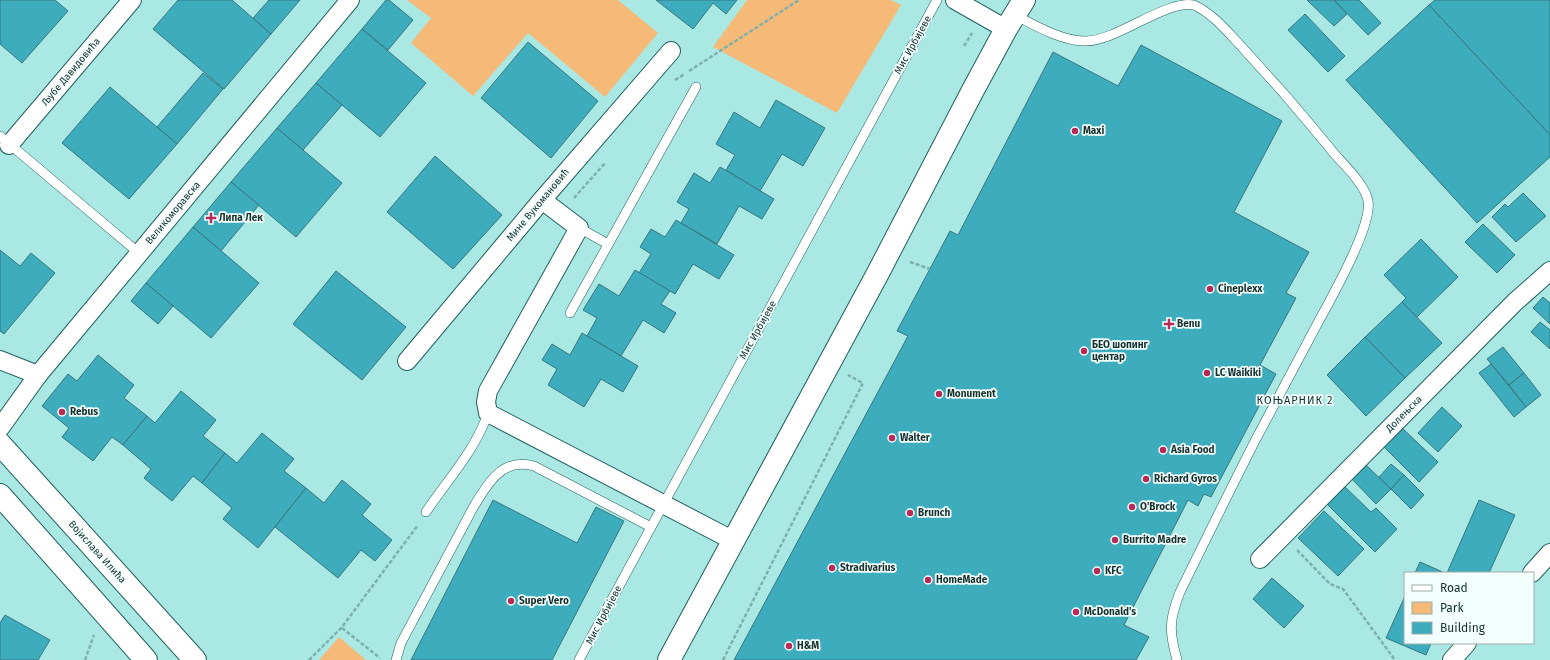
<svg xmlns="http://www.w3.org/2000/svg" width="1550" height="660" viewBox="0 0 1550 660" font-family="'Fira Sans',sans-serif">
<style>
.green{fill:#f6ba78}
.building{fill:#3dacbc;stroke:#39757e}
.lines{fill:none;stroke-linecap:round;stroke-linejoin:round}
.lane-casing{stroke:#205f5b;stroke-width:10}
.street-casing{stroke:#205f5b;stroke-width:20}
.secondary-casing{stroke:#205f5b;stroke-width:24}
.path{stroke:#7db0ac;stroke-width:2.5;stroke-dasharray:4 2;stroke-linecap:butt}
.lane{stroke:#fff;stroke-width:9}
.street{stroke:#fff;stroke-width:18}
.secondary{stroke:#fff;stroke-width:22}
.poi-dot{fill:#b82955;stroke:#f3fffd;stroke-width:1.5}
.labels{text-anchor:middle;dominant-baseline:central;stroke-width:3.5;stroke-linejoin:round;paint-order:stroke}
.street-label{font-size:10px;fill:#16302e;stroke:#f3fffd}
.poi-label{font-size:10px;font-weight:bold;fill:#16302e;stroke:#f3fffd;text-anchor:start}
.neighbourhood-label{font-size:11px;letter-spacing:1px;fill:#16302e;stroke:#f3fffd}
</style>
<rect width="100%" height="100%" fill="#aae9e3"/>
<!-- green -->
<g class="green">
<polygon points="407,0 618,0 658,33 605,97 528,33 473,96 411,43 431,18"/>
<polygon points="747,0 891,0 901,5 837,113 713,47"/>
<polygon points="339,637 366,660 319,660"/>
</g>
<!-- building -->
<g class="building">
<polygon points="0,0 55,0 68,11 22,63 0,44"/>
<polygon points="178,0 232,0 271,34 224,89 153,29"/>
<polygon points="269,0 300,0 271,34 253,18"/>
<polygon points="386,0 389,0 413,20 388,50 362,29"/>
<polygon points="656,0 737,0 726,14 713,3 693,29"/>
<polygon points="1307,0 1334,0 1347,14 1334,26"/>
<polygon points="1334,0 1359,0 1381,23 1368,35"/>
<polygon points="1435,0 1550,0 1550,135 1429,5"/>
<polygon points="1429,5 1550,135 1550,157 1477,223 1346,80"/>
<polygon points="1305,14 1345,56 1328,72 1288,30"/>
<polygon points="362,29 426,83 380,137 316,83"/>
<polygon points="528,42 598,101 551,158 481,98"/>
<polygon points="1141,45 1282,121 1234,212 1309,252 1286,293 1296,298 1260,365 1276,374 1211,497 1204,494 1198,506 1188,500 1124,625 1149,637 1136,660 734,660 908,336 897,331 950,231 958,235 1053,52 1118,86"/>
<polygon points="203,73 223,89 177,144 157,127"/>
<polygon points="316,83 342,105 303,150 277,128"/>
<polygon points="110,87 177,144 129,199 62,143"/>
<polygon points="776,100 825,128 803,166 782,154 760,191 726,170 735,155 716,144 734,112 760,128"/>
<polygon points="277,128 342,183 296,237 231,182"/>
<polygon points="435,156 502,215 453,269 387,212"/>
<polygon points="720,167 774,199 762,219 739,206 717,244 681,223 689,209 677,202 694,173 710,183"/>
<polygon points="231,182 259,205 221,251 193,227"/>
<polygon points="1523,193 1546,216 1516,242 1492,217 1505,204 1508,207"/>
<polygon points="676,220 734,255 719,279 693,264 675,294 639,273 651,254 640,247 651,229 665,237"/>
<polygon points="1483,224 1515,255 1497,273 1465,242"/>
<polygon points="193,227 259,283 211,338 146,283"/>
<polygon points="1421,239 1458,277 1417,317 1402,302 1406,298 1384,275"/>
<polygon points="0,250 20,266 31,253 55,273 4,334 0,331"/>
<polygon points="635,270 670,291 661,304 676,313 664,333 643,320 621,356 587,336 597,318 583,310 599,284 619,296"/>
<polygon points="336,271 406,327 362,380 293,324"/>
<polygon points="146,283 173,306 158,324 131,301"/>
<polygon points="1543,297 1550,303 1550,324 1533,308"/>
<polygon points="1402,302 1442,343 1405,378 1365,337"/>
<polygon points="1540,322 1550,330 1550,349 1531,332"/>
<polygon points="582,333 638,366 623,392 601,379 584,407 548,385 557,369 542,360 552,344 570,355"/>
<polygon points="1365,337 1405,378 1366,416 1327,375"/>
<polygon points="1503,347 1524,373 1509,385 1487,359"/>
<polygon points="98,355 134,385 124,398 147,416 123,445 112,437 93,461 62,437 69,428 42,406 68,374 77,381"/>
<polygon points="1491,364 1526,407 1514,417 1479,373"/>
<polygon points="1524,373 1541,395 1526,407 1509,385"/>
<polygon points="181,391 216,420 203,436 225,453 202,483 193,476 172,501 144,478 151,469 123,445 147,416 155,423"/>
<polygon points="1442,407 1462,426 1438,452 1418,433"/>
<polygon points="1402,428 1438,462 1419,482 1384,447"/>
<polygon points="262,433 294,459 284,471 306,488 258,548 223,519 232,508 202,483 225,453 237,463"/>
<polygon points="1365,464 1391,489 1376,504 1351,478"/>
<polygon points="1391,464 1404,475 1391,489 1379,477"/>
<polygon points="1404,475 1424,495 1411,509 1391,489"/>
<polygon points="342,480 371,504 362,515 392,540 375,561 361,550 338,578 275,527 306,488 324,503"/>
<polygon points="1344,486 1371,512 1376,508 1397,529 1375,552 1327,504"/>
<polygon points="493,500 577,543 596,507 624,521 552,660 411,660"/>
<polygon points="1479,500 1515,515 1489,573 1447,573"/>
<polygon points="1324,511 1364,549 1338,576 1298,538"/>
<polygon points="1420,562 1445,573 1415,573"/>
<polygon points="1272,578 1304,606 1284,628 1253,599"/>
<polygon points="1405,596 1405,643 1431,643 1426,655 1386,638"/>
<polygon points="5,615 50,640 38,660 0,660 0,623"/>
</g>
<g class="lines">
<defs>
<g id="lane">
<path d="M 1015,15 C 1034,25 1063,42 1086,41 C 1117,41 1165,0 1194,5 C 1213,14 1227,31 1241,46 C 1256,63 1271,79 1286,96 C 1301,114 1317,132 1332,151 C 1343,164 1365,184 1368,201 C 1373,227 1326,307 1313,332 C 1294,368 1275,403 1256,439 C 1230,490 1205,541 1180,592 C 1169,620 1169,631 1177,660"/>
<polyline points="0,136 140,254"/>
<polyline points="579,228 608,244"/>
<polyline points="570,313 696,87"/>
<path d="M 426,512 C 448,479 475,451 488,413"/>
<path d="M 396,660 L 401,643 L 473,508 C 487,484 502,457 534,466 L 651,527"/>
<polyline points="579,660 937,0"/>
</g>
<g id="street">
<polyline points="955,0 1006,29"/>
<polyline points="9,145 132,0"/>
<polyline points="542,200 579,228 488,391 486,402 488,413 734,541"/>
<polyline points="0,360 38,375"/>
<polyline points="407,361 542,200 671,51"/>
<polyline points="0,428 38,375 350,0"/>
<polyline points="1260,559 1515,302 1550,271"/>
<polyline points="1532,573 1550,553"/>
<polyline points="1452,660 1467,643"/>
</g>
<g id="secondary">
<polyline points="0,444 195,660"/>
<polyline points="0,495 146,660"/>
<polyline points="669,660 878,273 972,92 1006,29 1024,0"/>
</g>
</defs>
<!-- lane casing -->
<use href="#lane" class="lane-casing"/>
<!-- street casing -->
<use href="#street" class="street-casing"/>
<!-- secondary casing -->
<use href="#secondary" class="secondary-casing"/>
<!-- path -->
<g class="path">
<polyline points="964,46 972,33"/>
<polyline points="689,71 799,0"/>
<polyline points="675,80 685,74"/>
<polyline points="574,198 605,163"/>
<polyline points="910,262 930,269"/>
<polyline points="1297,550 1330,584 1343,589 1395,660"/>
<polyline points="342,628 380,658"/>
<polyline points="85,660 94,635"/>
<polyline points="309,660 342,627 418,525"/>
<polyline points="723,660 863,383 848,375"/>
</g>
<!-- lane -->
<use href="#lane" class="lane"/>
<!-- street -->
<use href="#street" class="street"/>
<!-- secondary -->
<use href="#secondary" class="secondary"/>
</g>
<!-- markers -->
<g class="poi-dot">
<circle cx="1075" cy="131" r="4"/>
<path d="M209 212h4v4h4v4h-4v4h-4v-4h-4v-4h4z"/>
<circle cx="1210" cy="289" r="4"/>
<path d="M1167 318h4v4h4v4h-4v4h-4v-4h-4v-4h4z"/>
<circle cx="1084" cy="351" r="4"/>
<circle cx="1207" cy="373" r="4"/>
<circle cx="939" cy="394" r="4"/>
<circle cx="62" cy="412" r="4"/>
<circle cx="892" cy="438" r="4"/>
<circle cx="1163" cy="450" r="4"/>
<circle cx="1146" cy="479" r="4"/>
<circle cx="1132" cy="507" r="4"/>
<circle cx="910" cy="513" r="4"/>
<circle cx="1115" cy="540" r="4"/>
<circle cx="832" cy="568" r="4"/>
<circle cx="1097" cy="571" r="4"/>
<circle cx="928" cy="580" r="4"/>
<circle cx="511" cy="601" r="4"/>
<circle cx="1076" cy="612" r="4"/>
<circle cx="789" cy="646" r="4"/>
</g>
<g class="labels">
<!-- street labels -->
<g class="street-label">
<text transform="translate(913 45) rotate(-61)">Мис Ирбијеве</text>
<text transform="translate(71 72) rotate(-50)">Љубе Давидовића</text>
<text transform="translate(538 205) rotate(-50)">Мине Вукомановић</text>
<text transform="translate(173 213) rotate(-50)">Великоморавска</text>
<text transform="translate(758 330) rotate(-61)">Мис Ирбијеве</text>
<text transform="translate(1404 414) rotate(-45)">Долењска</text>
<text transform="translate(97 552) rotate(48)">Војислава Илића</text>
<text transform="translate(604 615) rotate(-62)">Мис Ирбијеве</text>
</g>
<!-- poi labels -->
<g class="poi-label">
<text x="1083" y="131">Maxi</text>
<text x="219" y="218">Липа Лек</text>
<text x="1218" y="289">Cineplexx</text>
<text x="1177" y="324">Benu</text>
<text x="1092" y="345">БЕО шопинг<tspan x="1092" dy="12">центар</tspan></text>
<text x="1215" y="373">LC Waikiki</text>
<text x="947" y="394">Monument</text>
<text x="70" y="412">Rebus</text>
<text x="900" y="438">Walter</text>
<text x="1171" y="450">Asia Food</text>
<text x="1154" y="479">Richard Gyros</text>
<text x="1140" y="507">O'Brock</text>
<text x="918" y="513">Brunch</text>
<text x="1123" y="540">Burrito Madre</text>
<text x="840" y="568">Stradivarius</text>
<text x="1105" y="571">KFC</text>
<text x="936" y="580">HomeMade</text>
<text x="519" y="601">Super Vero</text>
<text x="1084" y="612">McDonald's</text>
<text x="797" y="646">H&amp;M</text>
</g>
<!-- neighbourhood labels -->
<g class="neighbourhood-label">
<text x="1295" y="400">КОЊАРНИК 2</text>
</g>
</g>
<!-- legend -->
<rect x="1404" y="572" width="130" height="72" fill="#f3fffd" stroke="#9bacaa"/>
<rect x="1412" y="585" width="20" height="6" fill="#ffffff" stroke="#9bacaa"/>
<text x="1440" y="592" font-size="12" fill="#16302e">Road</text>
<rect x="1412" y="602" width="20" height="12" fill="#f6ba78" stroke="#9bacaa"/>
<text x="1440" y="612" font-size="12" fill="#16302e">Park</text>
<rect x="1412" y="622" width="20" height="12" fill="#3dacbc" stroke="#9bacaa"/>
<text x="1440" y="632" font-size="12" fill="#16302e">Building</text>
</svg>
